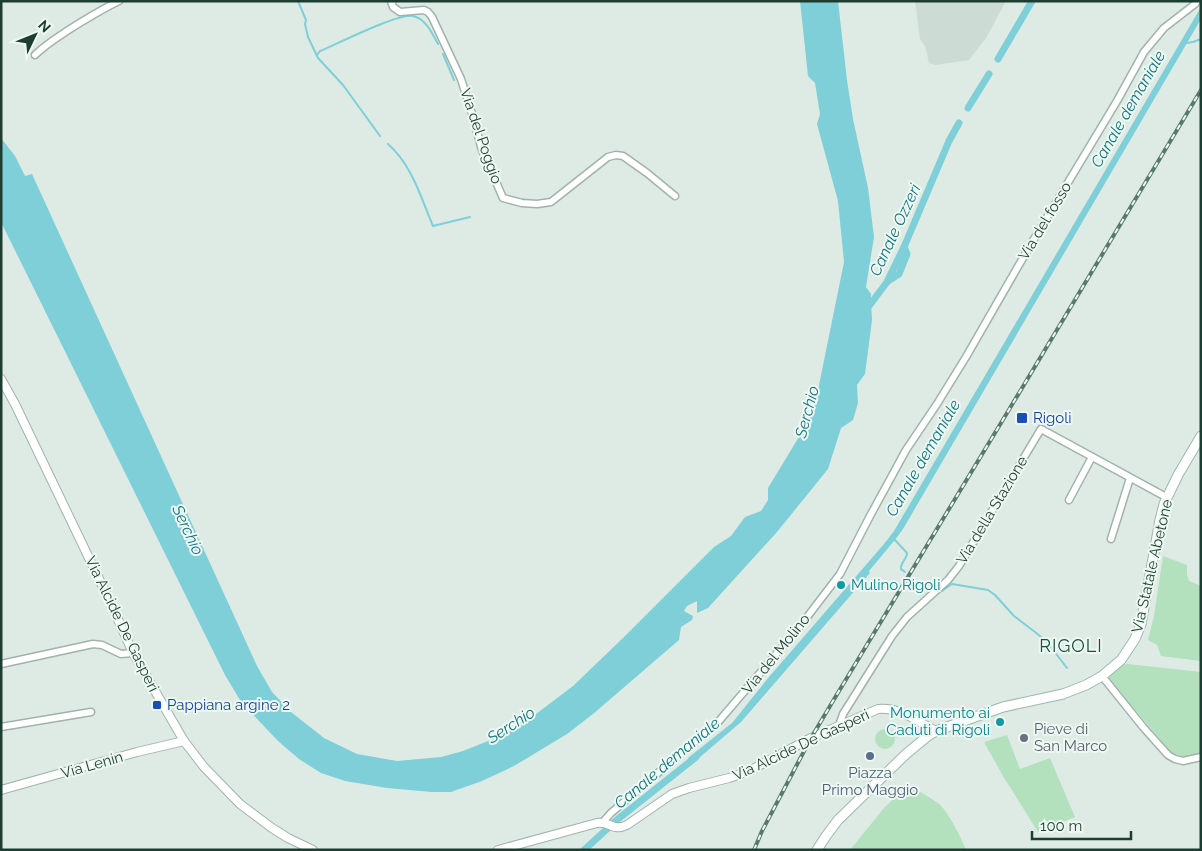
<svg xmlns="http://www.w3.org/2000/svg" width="1202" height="851" viewBox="0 0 1202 851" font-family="Raleway,sans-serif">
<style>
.built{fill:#ccdbd3}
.green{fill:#b3e0bd}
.water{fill:#7ecfd8}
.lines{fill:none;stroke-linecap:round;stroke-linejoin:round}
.stream{stroke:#7ecfd8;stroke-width:2}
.canal{stroke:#7ecfd8;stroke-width:7}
.minor-casing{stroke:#a0b3ab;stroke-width:9}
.tertiary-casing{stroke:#a0b3ab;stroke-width:10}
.secondary-casing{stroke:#9bb8ac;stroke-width:11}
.minor{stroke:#fff;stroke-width:6}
.tertiary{stroke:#fff;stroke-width:8}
.secondary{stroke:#fff;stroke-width:9}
.rail-casing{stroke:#57796e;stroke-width:4}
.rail{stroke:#eef8f2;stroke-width:2;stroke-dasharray:5.5;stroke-linecap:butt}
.transit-dot{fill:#1a4fb4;stroke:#eef8f2;stroke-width:2}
.culture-dot{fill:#0f9aa8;stroke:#eef8f2;stroke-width:2}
.worship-dot{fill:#6b7280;stroke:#eef8f2;stroke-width:2}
.service-dot{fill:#5c6f8a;stroke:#eef8f2;stroke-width:2}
.labels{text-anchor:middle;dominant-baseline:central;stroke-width:4;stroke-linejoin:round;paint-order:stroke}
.street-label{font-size:15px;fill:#1d3d32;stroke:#eef8f2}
.transit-label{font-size:15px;fill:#164399;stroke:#eef8f2;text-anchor:start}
.culture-label{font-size:15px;fill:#0d838f;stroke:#eef8f2;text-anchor:start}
.worship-label{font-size:15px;fill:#5b616d;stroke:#eef8f2;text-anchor:start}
.service-label{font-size:15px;fill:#4e5e75;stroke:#eef8f2}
.water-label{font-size:16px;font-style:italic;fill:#11737f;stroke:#eef8f2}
.quarter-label{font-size:18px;letter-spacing:1px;fill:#17513f;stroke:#eef8f2}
</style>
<rect width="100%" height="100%" fill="#deebe4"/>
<!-- built -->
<polygon class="built" points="915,1 1006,1 986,38 969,60 936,65 929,63 925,46 920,39"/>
<!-- green -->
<g class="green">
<polygon points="1163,556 1187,565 1187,574 1189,581 1201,586 1201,661 1161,656 1157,645 1148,640 1154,616"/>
<polygon points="1128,664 1201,672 1201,754 1186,759 1171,752 1108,678 1122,665"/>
<circle cx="885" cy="739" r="10"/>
<polygon points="1007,735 1020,769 1050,758 1075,817 1038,832 1003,776 984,742"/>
<path d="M 908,785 C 919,791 930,797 939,804 C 949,813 961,838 966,850 L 850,850 L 884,808 Z"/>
</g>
<!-- water -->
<g class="water">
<polygon points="800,1 838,1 847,80 853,119 868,188 874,237 866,287 871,294 871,303 872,320 865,374 857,385 858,403 853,420 841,428 828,469 777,532 708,608 697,613 697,601 687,606 684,611 693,616 692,620 681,627 679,640 593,714 567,734 514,766 482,781 451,792 432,792 387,788 345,781 321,773 299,759 278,741 259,721 240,700 225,675 1,222 1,138 15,156 25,176 32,174 257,666 272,692 291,712 324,738 357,754 397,761 441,757 463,751 488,741 536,714 573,686 623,638 714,547 731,536 745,517 761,511 768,500 768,488 808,422 815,405 844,262 838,201 817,124 820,114 815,83 808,76"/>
<polygon points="1201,7 1201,19 903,529 894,541 869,571 870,573 741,722 692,764 688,758 732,723 769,677 884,544 894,531"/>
</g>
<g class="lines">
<!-- stream -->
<g class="stream">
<polyline points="298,1 306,20 305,24 308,37 318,58 343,85 380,136"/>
<polyline points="1186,43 1193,42 1201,39"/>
<polyline points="443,54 454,80"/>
<path d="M 317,55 L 320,51 C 337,44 398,13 413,16 C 426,19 432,33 438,44"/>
<path d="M 388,144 C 412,165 421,198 433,226 L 470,217"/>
<path d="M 894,539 L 907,553 C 907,559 900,563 901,569 L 905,572"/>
<polyline points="942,591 952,584 988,590 995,595 1014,616 1035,632 1047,642 1067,668"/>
</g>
<!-- canal -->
<g class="canal">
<polyline points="998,59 1032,1"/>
<polyline points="968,108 989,74"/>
<polyline points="888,281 899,274 907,254 904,247"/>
<polyline points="866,310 887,282 904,247 949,141 959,123"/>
<polyline points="584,850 618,819 696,757"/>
</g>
<defs>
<g id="minor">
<polyline points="391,1 393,7 400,12 424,10 428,12 432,17 461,79 473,117 482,150 503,198 522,203 537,204 551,202 608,157 616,155 623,156 647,173 675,196"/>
<path d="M 35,55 C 46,44 58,37 70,29 C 86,19 102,9 119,1"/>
<polyline points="1069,500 1092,457"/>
<polyline points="1111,539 1130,478"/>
<polyline points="1,664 93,644 102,645 121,654 133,653"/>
<polyline points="1102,676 1143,727 1168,755 1175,759 1183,761 1201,757"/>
<polyline points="839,726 843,714 892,636 907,617 948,580 959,566 1041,429 1166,497"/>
<polyline points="1,727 91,712"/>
<polyline points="603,822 611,813 719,721 801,625 840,574 870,516 906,450 937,404 966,357 1031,244 1117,101 1144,52 1164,28 1195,4 1197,1"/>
</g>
<g id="tertiary">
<polyline points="1,379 15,404 112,606 133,653 184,741 204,767 240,804 272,828 288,838 313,850"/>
<polyline points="1,790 137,752 184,741"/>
<path d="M 498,850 L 597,823 C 611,821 612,832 627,825 L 672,794 L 689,788 L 729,778 L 749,771 L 811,738 L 878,709 C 901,707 916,721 936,731"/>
</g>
<polyline id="secondary" points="817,850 826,836 838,820 906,754 929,735 936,731 1003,707 1063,694 1086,685 1102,676 1121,660 1135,639 1141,624 1160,520 1164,504 1178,475 1201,436"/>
</defs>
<!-- minor casing -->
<use href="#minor" class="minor-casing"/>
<!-- tertiary casing -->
<use href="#tertiary" class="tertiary-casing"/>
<!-- secondary casing -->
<use href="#secondary" class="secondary-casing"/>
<!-- minor -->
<use href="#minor" class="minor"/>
<!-- tertiary -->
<use href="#tertiary" class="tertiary"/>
<!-- secondary -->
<use href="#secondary" class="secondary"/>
<defs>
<polyline id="rail" points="754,850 762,831 811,738 836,696 1007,413 1201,90"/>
</defs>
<!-- rail casing -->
<use href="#rail" class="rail-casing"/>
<!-- rail -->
<use href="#rail" class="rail"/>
</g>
<!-- markers -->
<g class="transit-dot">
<rect x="1016" y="412" width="12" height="12" rx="2.5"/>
<rect x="152" y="700" width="10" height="10" rx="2.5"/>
</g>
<g class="culture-dot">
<circle cx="841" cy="585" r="5"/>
<circle cx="1000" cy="722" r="5"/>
</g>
<circle class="worship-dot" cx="1024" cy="738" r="5"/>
<circle class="service-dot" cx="870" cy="756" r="5"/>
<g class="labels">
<!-- street labels -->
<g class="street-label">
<text transform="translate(481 136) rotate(71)">Via del Poggio</text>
<text transform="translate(1045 221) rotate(-59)">Via del fosso</text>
<text transform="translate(992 510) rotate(-59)">Via della Stazione</text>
<text transform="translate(1152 566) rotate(-77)">Via Statale Abetone</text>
<text transform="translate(122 624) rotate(64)">Via Alcide De Gasperi</text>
<text transform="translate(776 654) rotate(-51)">Via del Molino</text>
<text transform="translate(801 745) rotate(-25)">Via Alcide De Gasperi</text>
<text transform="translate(92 765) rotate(-16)">Via Lenin</text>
</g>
<!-- transit labels -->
<g class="transit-label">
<text x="1033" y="418">Rigoli</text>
<text x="167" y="705">Pappiana argine 2</text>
</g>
<!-- culture labels -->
<g class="culture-label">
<text x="851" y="585">Mulino Rigoli</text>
<text x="990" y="713" text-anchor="end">Monumento ai<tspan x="990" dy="17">Caduti di Rigoli</tspan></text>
</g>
<!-- worship labels -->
<g class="worship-label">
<text x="1034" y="729">Pieve di<tspan x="1034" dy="17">San Marco</tspan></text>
</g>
<!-- service labels -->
<g class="service-label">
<text x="870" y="773">Piazza<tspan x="870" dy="17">Primo Maggio</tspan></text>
</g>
<!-- water labels -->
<g class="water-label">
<text transform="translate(1128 109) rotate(-60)">Canale demaniale</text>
<text transform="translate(895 230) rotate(-65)">Canale Ozzeri</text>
<text transform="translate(807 412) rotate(-75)">Serchio</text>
<text transform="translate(923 458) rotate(-60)">Canale demaniale</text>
<text transform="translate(188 530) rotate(65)">Serchio</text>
<text transform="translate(511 725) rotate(-33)">Serchio</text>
<text transform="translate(667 763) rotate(-40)">Canale demaniale</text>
</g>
<!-- quarter labels -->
<g class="quarter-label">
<text x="1071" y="645">RIGOLI</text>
</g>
</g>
<!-- border -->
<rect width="1202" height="851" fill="none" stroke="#1d3d32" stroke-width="5"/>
<!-- north arrow -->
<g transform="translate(35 35) rotate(47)" stroke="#eef8f2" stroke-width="4" paint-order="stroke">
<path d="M0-4L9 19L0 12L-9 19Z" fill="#1d3d32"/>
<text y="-8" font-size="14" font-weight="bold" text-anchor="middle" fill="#1d3d32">N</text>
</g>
<!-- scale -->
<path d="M1032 831v8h99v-8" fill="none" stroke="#1d3d32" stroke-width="2.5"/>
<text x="1040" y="831" font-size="15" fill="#1d3d32" stroke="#eef8f2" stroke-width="4" paint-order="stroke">100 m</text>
</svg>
